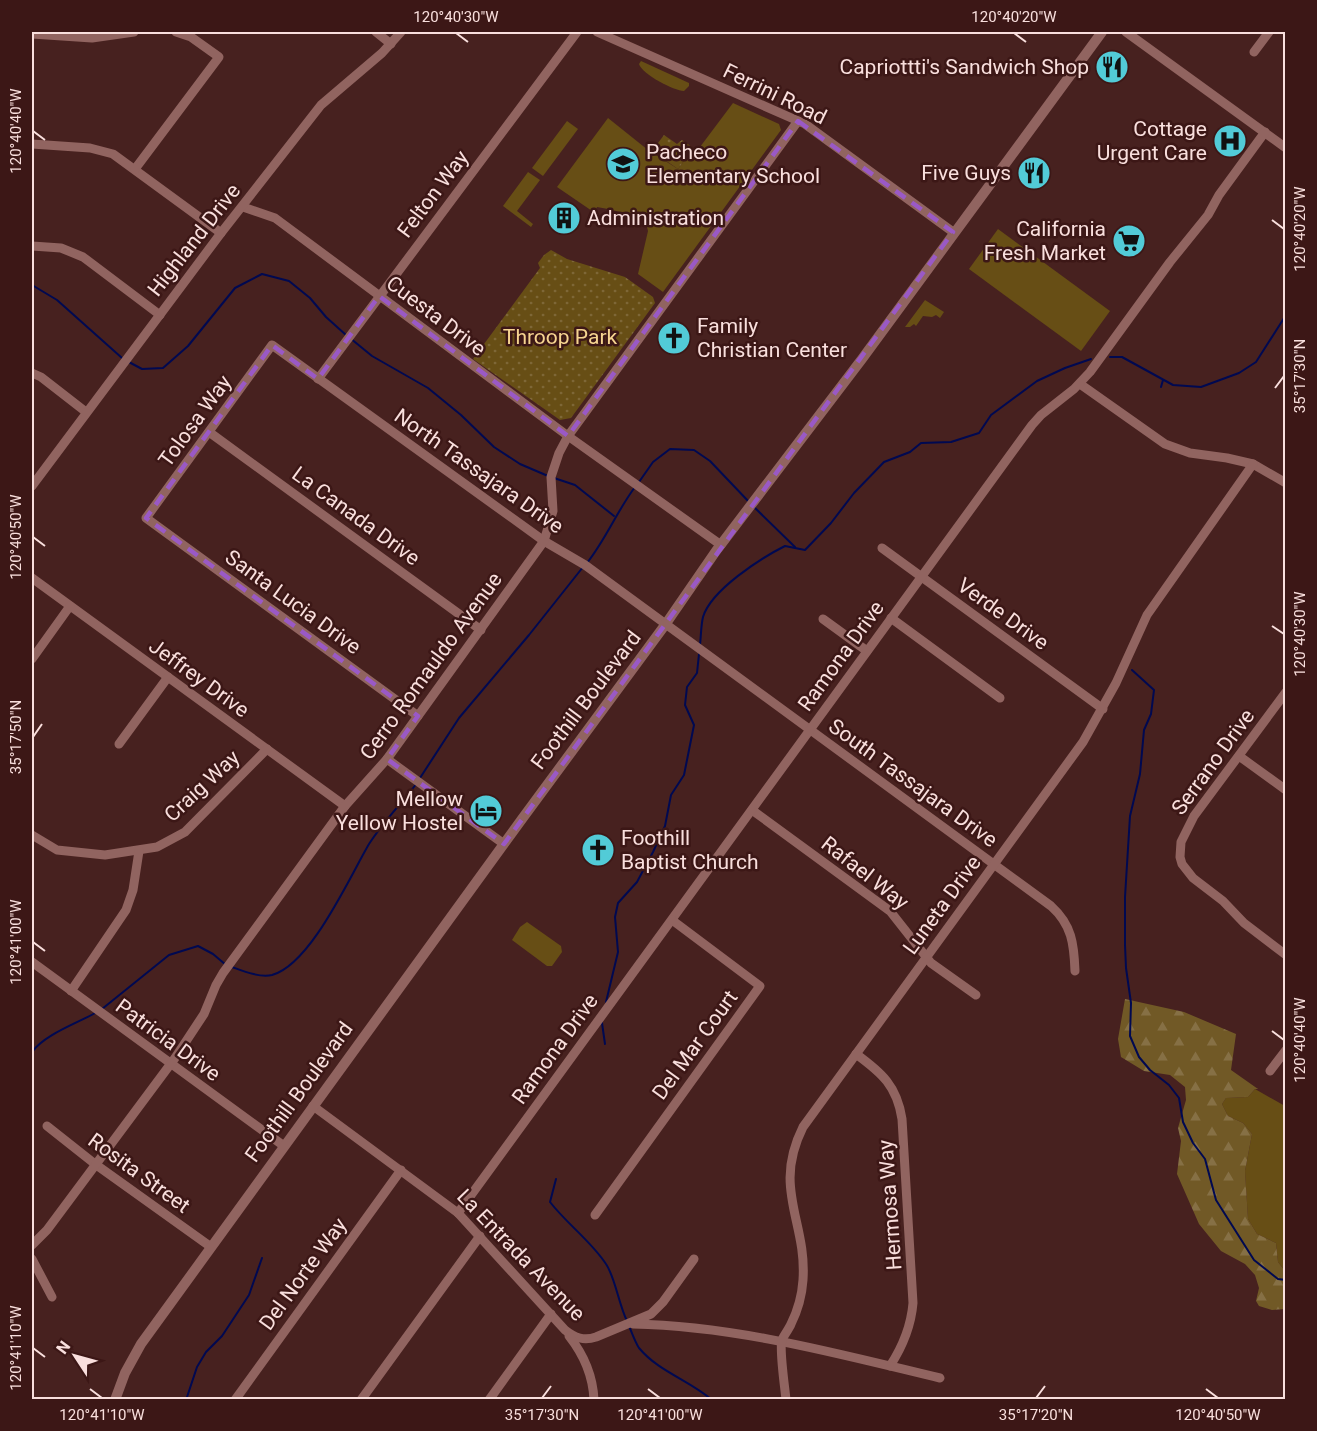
<svg xmlns="http://www.w3.org/2000/svg" width="1317" height="1431" viewBox="0 0 1317 1431" font-family="Roboto,sans-serif">
<style>
.green{fill:#674e15}
.forest{fill:url(#forest-firs)}
.park{fill:url(#park-dots)}
.lines{fill:none;stroke-linecap:round;stroke-linejoin:round}
.stream{stroke:#000951;stroke-width:2}
.minor{stroke:#916460;stroke-width:9}
.tertiary{stroke:#916460;stroke-width:10}
.marked{fill:none;stroke:#9a59c6;stroke-width:4.5;stroke-dasharray:12 8;stroke-linejoin:round}
.ticks{fill:none;stroke:#f9dfdd;stroke-width:2}
.labels{text-anchor:middle;dominant-baseline:central;stroke-width:5;stroke-linejoin:round;paint-order:stroke}
.poi-label{font-size:21px;fill:#f9dfdd;stroke:#3c1716;text-anchor:end}
.street-label{font-size:21px;fill:#f9dfdd;stroke:#3c1716}
.park-label{font-size:21px;fill:#f6d490;stroke:#3c1716}
.neatline{fill:none;stroke:#f9dfdd;stroke-width:2}
.ticks-label{font-size:15px;text-anchor:middle;fill:#f9dfdd}
</style>
<defs>
<pattern id="forest-firs" width="22" height="20" patternUnits="userSpaceOnUse" patternTransform="scale(1.5)"><rect width="22" height="20" fill="#715926"/><path d="M5 1l3.5 6h-7zM16 11l3.5 6h-7z" fill="#867045"/></pattern>
<pattern id="park-dots" width="8" height="8" patternUnits="userSpaceOnUse" patternTransform="scale(1.5)"><rect width="8" height="8" fill="#674e15"/><path d="M2 2h.1M6 6h.1" fill="none" stroke="#7e6737" stroke-width="1.8" stroke-linecap="round"/></pattern>
</defs>
<rect width="100%" height="100%" fill="#47211f"/>
<!-- green -->
<g class="green">
<path d="M 641,61 L 689,83 L 689,86 L 684,91 C 674,91 642,74 639,64 Z"/>
<path d="M 733,103 L 779,124 L 781,130 L 663,292 L 638,274 L 648,231 L 644,215 L 634,228 C 632,211 611,210 597,207 L 595,213 L 557,187 L 608,118 L 648,150 L 678,169 L 692,150 L 692,147 L 697,151 Z"/>
<polygon points="567,121 578,129 543,176 532,168"/>
<polygon points="528,172 540,180 517,211 533,224 531,227 503,206"/>
<polygon points="998,229 1110,311 1081,351 969,269"/>
<polygon points="925,300 944,312 940,318 936,315 932,317 923,316 916,326 914,324 910,327 905,327"/>
<polygon points="527,922 561,946 562,952 552,966 547,966 512,940 520,927"/>
<polygon points="1255,1089 1285,1106 1285,1271 1278,1262 1276,1243 1257,1234 1248,1219 1245,1171 1252,1134 1243,1123 1228,1116 1222,1104 1226,1098 1248,1097"/>
</g>
<!-- forest -->
<polygon class="forest" points="1125,999 1184,1012 1236,1034 1231,1070 1258,1089 1255,1089 1248,1097 1226,1098 1222,1104 1228,1116 1243,1123 1252,1134 1245,1171 1248,1219 1257,1234 1276,1243 1278,1262 1285,1271 1285,1309 1272,1310 1259,1306 1256,1301 1259,1288 1255,1275 1245,1264 1221,1251 1199,1224 1177,1174 1181,1141 1178,1128 1186,1100 1185,1087 1170,1075 1144,1071 1121,1057 1118,1039"/>
<!-- park -->
<g class="park">
<polygon points="664,135 677,144 682,140 692,147 692,150 678,169 652,151"/>
<polygon points="551,250 567,259 625,277 653,297 655,303 571,418 560,420 473,359 540,268 538,263 544,255"/>
</g>
<g class="lines">
<!-- stream -->
<g class="stream">
<polyline points="32,285 57,300 122,358"/>
<polyline points="350,338 372,356 428,388 461,415 494,447 520,464 548,476"/>
<polyline points="1110,357 1122,357 1173,385 1201,387 1239,373 1256,362 1286,315"/>
<polyline points="127,361 142,369 163,368 188,346 235,288 262,274 289,281 310,298 326,317 346,335"/>
<polyline points="1161,387 1163,380"/>
<polyline points="554,478 575,485 614,516"/>
<polyline points="639,482 653,462 670,449 694,450 710,461 750,503"/>
<polyline points="754,507 795,547"/>
<path d="M 587,563 C 606,539 617,511 635,487"/>
<path d="M 700,645 C 701,636 701,625 703,617 C 711,590 761,558 785,546 L 805,550 L 831,523 L 854,493 L 884,462 L 910,452 L 921,443 L 951,442 L 979,433 L 991,415 L 1037,381 L 1065,368 L 1091,359"/>
<polyline points="1132,670 1154,690 1151,714 1144,730 1140,774 1130,816 1125,897 1125,945 1126,968 1131,1003 1130,1036 1139,1057 1150,1070 1169,1085 1179,1098 1183,1122 1193,1143 1205,1159 1216,1200 1254,1260 1278,1279 1286,1280"/>
<polyline points="420,778 459,718 529,635 583,567"/>
<path d="M 232,967 C 243,971 260,978 272,975 C 311,964 349,878 369,844 C 383,822 401,804 417,783"/>
<polyline points="606,1002 618,952 615,917 618,903 637,882 653,852 665,826 671,795 684,775 694,725 685,705 687,687 697,673 699,654"/>
<polyline points="102,1009 169,955 198,946 213,954 226,965"/>
<polyline points="602,1023 605,1044"/>
<path d="M 32,1052 C 45,1034 78,1023 97,1012"/>
<path d="M 556,1179 L 550,1202 C 567,1224 591,1241 606,1264 C 615,1277 619,1305 627,1321"/>
<path d="M 629,1326 C 632,1333 635,1342 639,1348 C 659,1372 689,1380 712,1400"/>
<polyline points="186,1400 197,1367 206,1352 222,1336 249,1295 262,1258"/>
</g>
<!-- minor -->
<g class="minor">
<polyline points="376,32 391,44"/>
<polyline points="597,32 805,124 953,232"/>
<polyline points="1126,32 1286,148"/>
<polyline points="32,34 92,38 134,32"/>
<polyline points="1254,52 1269,32"/>
<polyline points="32,144 90,148 113,154 221,233"/>
<polyline points="135,169 219,57 191,37 176,32"/>
<polyline points="243,207 275,218 568,436 721,545"/>
<polyline points="32,246 61,248 83,257 160,315"/>
<polyline points="32,373 41,377 86,412"/>
<polyline points="318,379 577,32"/>
<polyline points="1080,384 1165,444 1190,453 1227,458 1253,464 1286,483"/>
<polyline points="209,432 481,630"/>
<polyline points="32,486 221,233 321,105 382,53 401,32"/>
<polyline points="882,548 1103,709"/>
<polyline points="32,578 345,806"/>
<polyline points="891,618 1000,698"/>
<polyline points="823,619 867,651"/>
<polyline points="32,659 70,606"/>
<polyline points="1286,692 1194,816 1181,842 1180,857 1182,864 1193,878 1223,901 1244,923 1286,955"/>
<path d="M 418,716 L 146,518 L 272,345 L 544,541 L 585,565 L 1051,906 C 1072,925 1074,944 1075,971"/>
<polyline points="119,744 168,677"/>
<polyline points="1239,756 1286,790"/>
<polyline points="387,759 504,844"/>
<polyline points="752,810 890,911 931,963 976,995"/>
<polyline points="32,835 57,850 105,855 157,847 185,832 267,749"/>
<polyline points="32,962 284,1146"/>
<polyline points="71,991 126,910 133,890 139,851"/>
<path d="M 856,1054 C 882,1073 897,1086 902,1119 L 913,1303 C 911,1327 903,1346 890,1366"/>
<polyline points="1270,1071 1286,1050"/>
<path d="M 313,1106 L 458,1213 L 565,1330 C 575,1338 584,1341 596,1337 L 651,1314 L 663,1302 L 694,1259"/>
<polyline points="47,1126 95,1164 211,1247"/>
<polyline points="458,1213 1032,425 1041,415 1074,389 1090,372 1170,262 1208,215 1219,195 1265,132"/>
<polyline points="595,1215 760,986 672,920"/>
<polyline points="32,1245 47,1230 175,1058 204,1014 216,985 223,973 345,806 387,759 544,541 553,511 551,477 559,453 568,436 798,121"/>
<polyline points="32,1259 52,1297"/>
<path d="M 633,1324 C 737,1326 839,1354 940,1378"/>
<path d="M 569,1336 C 584,1355 593,1376 594,1400"/>
<polyline points="235,1400 401,1170"/>
<polyline points="361,1400 480,1236"/>
<polyline points="489,1400 551,1314"/>
<path d="M 786,1400 C 785,1388 779,1349 782,1340 C 784,1335 789,1329 791,1324 C 798,1310 802,1295 803,1280 C 807,1221 772,1189 803,1127 L 1083,742 L 1116,683 L 1147,615 L 1253,464"/>
</g>
<!-- tertiary -->
<polyline class="tertiary" points="115,1400 125,1373 141,1344 522,819 665,625 716,551 862,359 1102,32"/>
</g>
<!-- marked area -->
<path class="marked" d="M 798,121 L 953,232 L 504,844 L 387,759 L 418,716 L 146,518 L 272,345 L 318,379 L 379,296 L 568,436 Z"/>
<!-- ticks -->
<path class="ticks" d="M 456,33 L 468,42M 1014,33 L 1026,42M 33,131 L 45,140M 1272,220 L 1284,229M 1275,388 L 1284,376M 33,537 L 45,546M 1272,626 L 1284,634M 33,737 L 42,724M 33,942 L 45,951M 1272,1031 L 1284,1040M 33,1348 L 45,1357M 90,1389 L 102,1398M 648,1389 L 660,1398M 1206,1389 L 1218,1398M 542,1398 L 551,1386M 1036,1398 L 1045,1386"/>
<!-- icons -->
<defs>
<symbol id="restaurant-disc" viewBox="-11 -11 22 22"><circle r="9.5" fill="#52cbd7" stroke="#3c1716"/><path d="M-5-6h1v4h1v-4h1v4h1v-4h1v5L-1.5 .5V6h-2V.5L-5-1ZM5-6V6H3V1.5H1.5Q1.5-4 5-6Z" fill="#111"/></symbol>
<symbol id="hospital-disc" viewBox="-11 -11 22 22"><circle r="9.5" fill="#52cbd7" stroke="#3c1716"/><path d="M-5-5h3v3.5h4V-5h3V5h-3V1.5h-4V5h-3Z" fill="#111"/></symbol>
<symbol id="school-disc" viewBox="-11 -11 22 22"><circle r="9.5" fill="#52cbd7" stroke="#3c1716"/><path d="M0-5L7-2L0 1L-7-2ZM-4 1L0 2.5L4 1V4Q0 6-4 4Z" fill="#111"/></symbol>
<symbol id="building-disc" viewBox="-11 -11 22 22"><circle r="9.5" fill="#52cbd7" stroke="#3c1716"/><path d="M-4-6H4V6H1V3H-1V6H-4ZM-2.5-4.3h1.7v1.8h-1.7ZM.8-4.3h1.7v1.8H.8ZM-2.5-1h1.7V.8h-1.7ZM.8-1h1.7V.8H.8Z" fill="#111"/></symbol>
<symbol id="supermarket-disc" viewBox="-11 -11 22 22"><circle r="9.5" fill="#52cbd7" stroke="#3c1716"/><path d="M-6-5.5h2.5l.6 2H6L4.5 2H-2.5L-4.4-4H-6ZM-1.5 3.2a1.3 1.3 0 1 0 .1 0ZM3 3.2a1.3 1.3 0 1 0 .1 0Z" fill="#111"/></symbol>
<symbol id="church-disc" viewBox="-11 -11 22 22"><circle r="9.5" fill="#52cbd7" stroke="#3c1716"/><path d="M-1.2-6h2.4v3.5h3.3v2.4h-3.3V6h-2.4V-.1h-3.3v-2.4h3.3Z" fill="#111"/></symbol>
<symbol id="hotel-disc" viewBox="-11 -11 22 22"><circle r="9.5" fill="#52cbd7" stroke="#3c1716"/><path d="M-6-4.5h1.5V1H6V5H4.5V3h-9V5H-6ZM-4 0a1.8 1.8 0 1 1 3.6 0ZM.5 0V-2.5h3Q6-2.5 6 0Z" fill="#111"/></symbol>
</defs>
<g fill-rule="evenodd">
<use href="#restaurant-disc" x="1093" y="48" width="38" height="38"/>
<use href="#hospital-disc" x="1211" y="122" width="38" height="38"/>
<use href="#school-disc" x="604" y="145" width="38" height="38"/>
<use href="#restaurant-disc" x="1015" y="154" width="38" height="38"/>
<use href="#building-disc" x="545" y="199" width="38" height="38"/>
<use href="#supermarket-disc" x="1110" y="222" width="38" height="38"/>
<use href="#church-disc" x="655" y="319" width="38" height="38"/>
<use href="#hotel-disc" x="467" y="792" width="38" height="38"/>
<use href="#church-disc" x="579" y="831" width="38" height="38"/>
</g>
<g class="labels">
<!-- poi labels -->
<g class="poi-label">
<text x="1089" y="67">Capriottti's Sandwich Shop</text>
<text x="1207" y="129">Cottage<tspan x="1207" dy="24">Urgent Care</tspan></text>
<text x="646" y="152" text-anchor="start">Pacheco<tspan x="646" dy="24">Elementary School</tspan></text>
<text x="1011" y="173">Five Guys</text>
<text x="587" y="218" text-anchor="start">Administration</text>
<text x="1106" y="229">California<tspan x="1106" dy="24">Fresh Market</tspan></text>
<text x="697" y="326" text-anchor="start">Family<tspan x="697" dy="24">Christian Center</tspan></text>
<text x="463" y="799">Mellow<tspan x="463" dy="24">Yellow Hostel</tspan></text>
<text x="621" y="838" text-anchor="start">Foothill<tspan x="621" dy="24">Baptist Church</tspan></text>
</g>
<!-- street labels -->
<g class="street-label">
<text transform="translate(775 94) rotate(26)">Ferrini Road</text>
<text transform="translate(433 194) rotate(-53)">Felton Way</text>
<text transform="translate(194 240) rotate(-52)">Highland Drive</text>
<text transform="translate(436 316) rotate(37)">Cuesta Drive</text>
<text transform="translate(195 421) rotate(-54)">Tolosa Way</text>
<text transform="translate(479 471) rotate(35)">North Tassajara Drive</text>
<text transform="translate(356 516) rotate(36)">La Canada Drive</text>
<text transform="translate(293 602) rotate(36)">Santa Lucia Drive</text>
<text transform="translate(1003 614) rotate(36)">Verde Drive</text>
<text transform="translate(841 656) rotate(-54)">Ramona Drive</text>
<text transform="translate(431 666) rotate(-54)">Cerro Romauldo Avenue</text>
<text transform="translate(199 678) rotate(36)">Jeffrey Drive</text>
<text transform="translate(586 700) rotate(-53)">Foothill Boulevard</text>
<text transform="translate(1213 762) rotate(-54)">Serrano Drive</text>
<text transform="translate(913 783) rotate(36)">South Tassajara Drive</text>
<text transform="translate(202 786) rotate(-43)">Craig Way</text>
<text transform="translate(865 873) rotate(38)">Rafael Way</text>
<text transform="translate(942 905) rotate(-54)">Luneta Drive</text>
<text transform="translate(168 1040) rotate(36)">Patricia Drive</text>
<text transform="translate(695 1045) rotate(-54)">Del Mar Court</text>
<text transform="translate(555 1049) rotate(-54)">Ramona Drive</text>
<text transform="translate(299 1092) rotate(-54)">Foothill Boulevard</text>
<text transform="translate(139 1173) rotate(36)">Rosita Street</text>
<text transform="translate(890 1205) rotate(-94)">Hermosa Way</text>
<text transform="translate(521 1255) rotate(46)">La Entrada Avenue</text>
<text transform="translate(303 1274) rotate(-54)">Del Norte Way</text>
</g>
<!-- park labels -->
<g class="park-label">
<text x="560" y="337">Throop Park</text>
</g>
</g>
<!-- border -->
<rect width="1317" height="1431" fill="none" stroke="#3c1716" stroke-width="66"/>
<!-- north arrow -->
<g transform="translate(75 1356) rotate(306)" stroke="#3c1716" stroke-width="4.5" paint-order="stroke">
<path d="M0-4.5L10 22L0 15L-10 22Z" fill="#f9dfdd"/>
<text y="-9" font-size="16" font-weight="bold" text-anchor="middle" fill="#f9dfdd">N</text>
</g>
<rect x="33" y="33" width="1251" height="1365" class="neatline"/>
<g class="ticks-label">
<text x="456" y="22">120°40'30"W</text>
<text x="1014" y="22">120°40'20"W</text>
<text transform="translate(16 131) rotate(-90)" y="5">120°40'40"W</text>
<text transform="translate(1300 229) rotate(-90)" y="5">120°40'20"W</text>
<text transform="translate(1300 376) rotate(-90)" y="5">35°17'30"N</text>
<text transform="translate(16 537) rotate(-90)" y="5">120°40'50"W</text>
<text transform="translate(1300 634) rotate(-90)" y="5">120°40'30"W</text>
<text transform="translate(16 737) rotate(-90)" y="5">35°17'50"N</text>
<text transform="translate(16 942) rotate(-90)" y="5">120°41'00"W</text>
<text transform="translate(1300 1040) rotate(-90)" y="5">120°40'40"W</text>
<text transform="translate(16 1348) rotate(-90)" y="5">120°41'10"W</text>
<text x="102" y="1420">120°41'10"W</text>
<text x="542" y="1420">35°17'30"N</text>
<text x="660" y="1420">120°41'00"W</text>
<text x="1036" y="1420">35°17'20"N</text>
<text x="1218" y="1420">120°40'50"W</text>
</g>
</svg>
